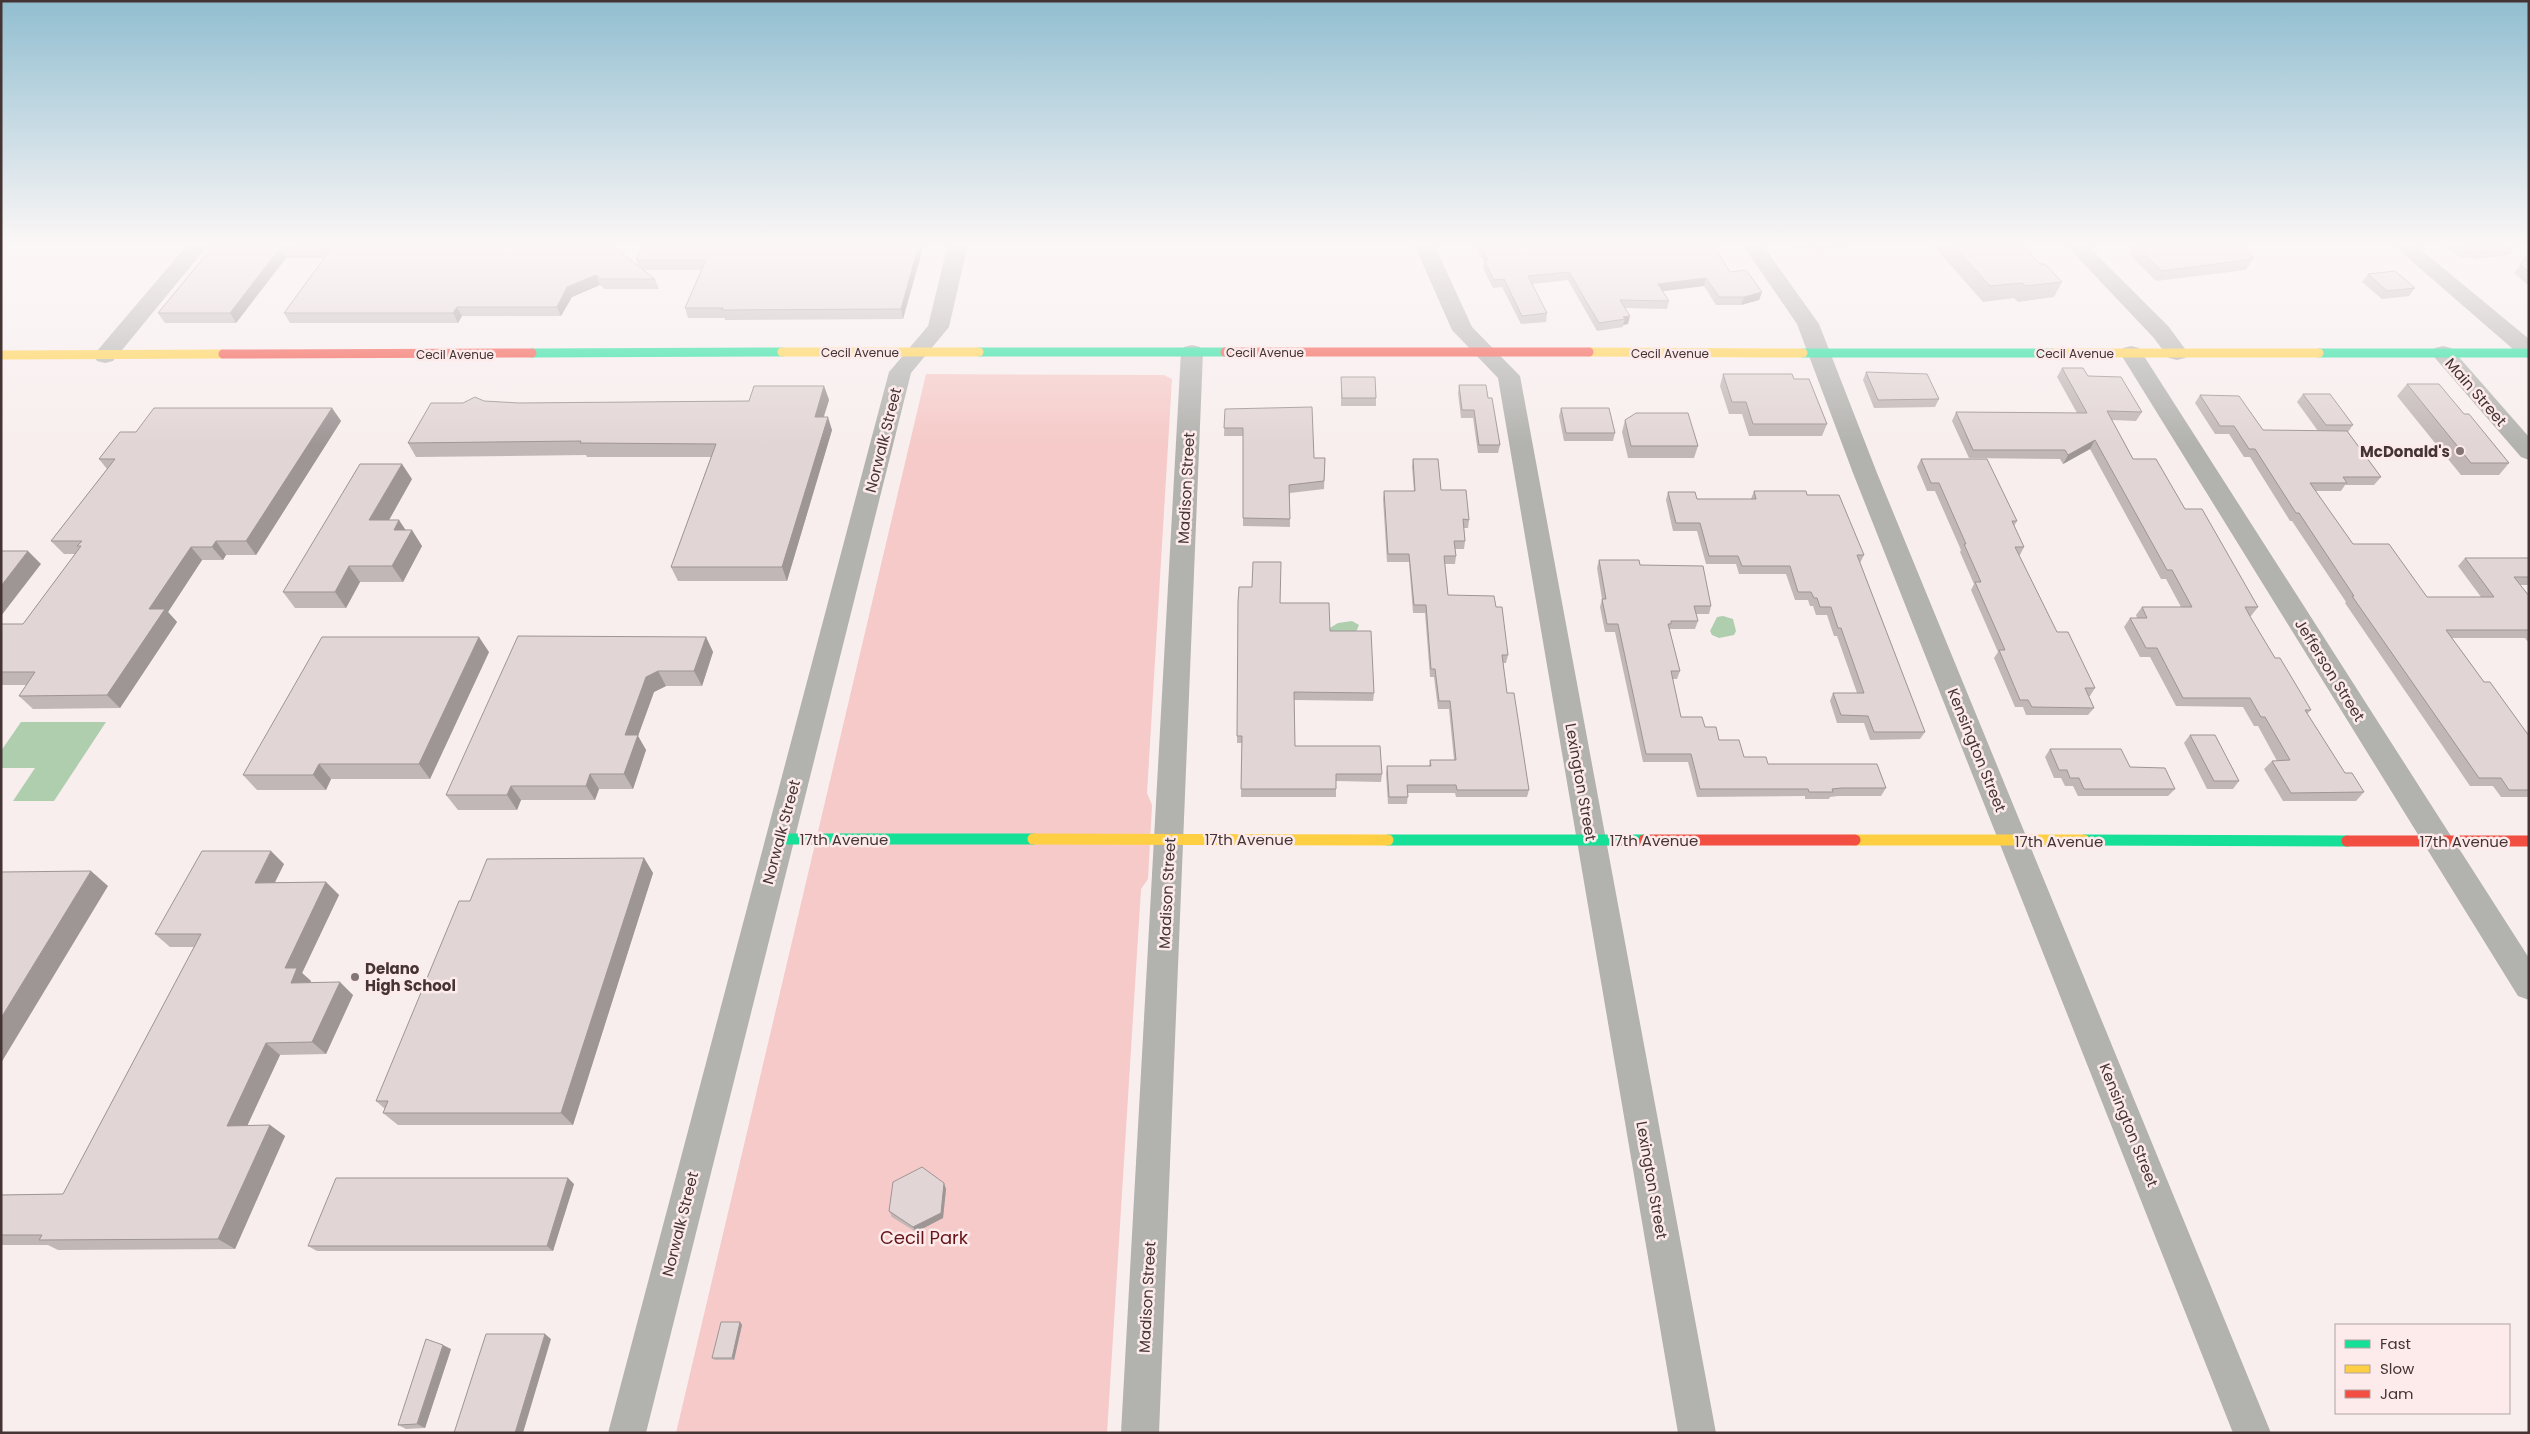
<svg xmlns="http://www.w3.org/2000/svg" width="2530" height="1434" viewBox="0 0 2530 1434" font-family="Poppins,sans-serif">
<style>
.green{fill:#f5cac8}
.water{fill:#afcead}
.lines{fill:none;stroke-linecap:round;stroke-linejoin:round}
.street{fill:#b2b2af;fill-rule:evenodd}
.fast-far1{stroke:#16e098;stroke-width:9}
.fast{stroke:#16e098;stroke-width:11}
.slow-far1{stroke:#ffcf43;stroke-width:9}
.slow{stroke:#ffcf43;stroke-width:11}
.jam-far1{stroke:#f24e42;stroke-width:9}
.jam{stroke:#f24e42;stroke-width:11}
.wall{fill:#c2b7b7}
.shaded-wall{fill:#9e9595}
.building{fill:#e2d5d5;stroke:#9e9595}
.poi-dot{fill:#837574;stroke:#fcebea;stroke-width:2}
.labels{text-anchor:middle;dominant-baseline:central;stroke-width:5;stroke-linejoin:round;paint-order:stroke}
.far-street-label{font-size:12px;fill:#443433;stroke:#fcebea}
.street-label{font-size:15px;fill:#443433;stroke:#fcebea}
.poi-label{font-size:15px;font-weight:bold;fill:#443433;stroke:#fcebea;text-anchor:end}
.near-park-label{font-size:18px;fill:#661319;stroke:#fcebea}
</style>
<rect width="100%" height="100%" fill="#f8eeee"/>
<!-- green -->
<polygon class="green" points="926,374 1164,375 1172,379 1147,793 1152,805 1148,879 1141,889 1107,1433 676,1433"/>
<!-- water -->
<g class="water">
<polygon points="1723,616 1733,619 1736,631 1734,635 1719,638 1712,635 1710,631 1717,617"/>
<polygon points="1352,621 1359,625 1356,632 1325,631 1338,623"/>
<polygon points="21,722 106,722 54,801 13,801 35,768 1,768 1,751"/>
</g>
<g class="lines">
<!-- street -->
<g class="street">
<polygon points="188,244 209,244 113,361 105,363 97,361 94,356 97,351"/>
<polygon points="948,244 968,244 949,327 911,373 646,1433 608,1433 889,372 928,326"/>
<polygon points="1414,244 1434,244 1472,327 1520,376 1716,1433 1678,1433 1498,378 1452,330"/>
<polygon points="1742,244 1762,244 1819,324 1877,473 2271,1433 2233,1433 1853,473 1797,324"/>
<polygon points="2065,244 2086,244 2169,327 2188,353 2185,358 2177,360 2169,358 2153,337"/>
<polygon points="2392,244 2414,244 2529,339 2529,358 2521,356"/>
<polygon points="1192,345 1200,347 1203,352 1159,1433 1121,1433 1181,352 1184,347"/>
<polygon points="2131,346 2139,348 2142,353 2529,958 2529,1000 2518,996 2120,353 2123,348"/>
<polygon points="2443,346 2451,348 2529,437 2529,460 2521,457 2435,358 2432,353 2435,348"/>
</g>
<!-- fast-far1 -->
<g class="fast-far1">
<polyline points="979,352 1225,352"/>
<polyline points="532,353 782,352"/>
<polyline points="1803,353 2052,353"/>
<polyline points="2319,353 2529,353"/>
</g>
<!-- fast -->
<g class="fast">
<polyline points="780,839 1033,839"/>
<polyline points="1388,840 1644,840"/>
<polyline points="2084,840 2347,841"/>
</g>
<!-- slow-far1 -->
<g class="slow-far1">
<polyline points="782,352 979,352"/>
<polyline points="1589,352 1803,353"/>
<polyline points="2052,353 2319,353"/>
<polyline points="1,355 223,354"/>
</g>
<!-- slow -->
<g class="slow">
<polyline points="1033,839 1388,840"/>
<polyline points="1855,840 2084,840"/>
</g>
<!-- jam-far1 -->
<g class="jam-far1">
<polyline points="1225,352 1589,352"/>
<polyline points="223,354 532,353"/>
</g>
<!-- jam -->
<g class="jam">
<polyline points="1644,840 1855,840"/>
<polyline points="2347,841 2529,841"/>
</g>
</g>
<!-- wall -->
<g class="wall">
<polygon points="215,244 610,244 638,266 636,260 644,244 924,244 903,319 725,320 725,318 688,318 685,308 701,270 644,270 655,279 659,289 605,289 600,285 572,297 561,316 462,316 458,323 290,323 284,313 324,258 286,258 236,323 165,323 158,313"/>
<polygon points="1475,244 1712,244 1730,272 1762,292 1759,300 1741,305 1716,305 1704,286 1662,291 1669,301 1667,309 1625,308 1628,324 1623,325 1623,327 1597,331 1568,280 1532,284 1547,313 1546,322 1521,324 1502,287 1493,288 1483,268 1484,262"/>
<polygon points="1790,244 1866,244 1815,250 1813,247 1794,249"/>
<polygon points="1932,244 2021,244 2040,264 2062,282 2054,297 2018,302 2014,298 1983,302"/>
<polygon points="2126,244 2238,244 2253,257 2252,259 2253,259 2246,270 2156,281 2130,255 2132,251"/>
<polygon points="2442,244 2512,244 2516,247 2510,255 2475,259 2472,257 2461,258"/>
<polygon points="2529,254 2529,286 2514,273"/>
<polygon points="2368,274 2415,288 2409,296 2382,299 2362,282"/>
<polygon points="2062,368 2088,376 2142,412 2136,421 2112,420 2133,459 2185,509 2258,607 2251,616 2249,616 2275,658 2311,710 2307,714 2345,773 2364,792 2356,801 2283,801 2264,769 2272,761 2277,761 2258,726 2254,726 2243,707 2176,706 2150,657 2140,657 2124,627 2130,618 2137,618 2136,615 2142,607 2181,607 2166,579 2161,579 2090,449 2063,464 2060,459 1969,458 1952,421 1956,412 2077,413 2057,377"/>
<polygon points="1866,372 1939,399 1935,407 1874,408 1863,380"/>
<polygon points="1723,374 1794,379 1827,424 1822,436 1749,436 1742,414 1729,414 1720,386"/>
<polygon points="1341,377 1376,398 1376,406 1341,406"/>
<polygon points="2407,384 2464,414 2509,463 2499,475 2461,475 2397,396"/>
<polygon points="1459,385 1488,398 1500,445 1498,453 1478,453 1473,418 1461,418 1458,393"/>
<polygon points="824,386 829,400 824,417 832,430 787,581 678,581 671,567 711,457 587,457 586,455 416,457 408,443 463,403 484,401 519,403 749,401"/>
<polygon points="2303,394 2353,425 2348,432 2381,477 2374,485 2345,485 2341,491 2315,491 2353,544 2427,597 2481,597 2458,566 2465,558 2529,558 2529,585 2520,585 2529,596 2529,643 2525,638 2452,638 2484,682 2529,736 2529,797 2501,797 2493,786 2470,786 2345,603 2346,602 2292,521 2290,521 2250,457 2244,457 2229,434 2215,434 2195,403 2200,395 2263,430 2318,431 2297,402"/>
<polygon points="332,408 341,421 256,555 226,555 223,560 202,560 168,612 177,622 120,708 33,709 19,696 26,685 1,685 1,624 23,624 75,554 64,554 51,541 107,469 99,459 136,432"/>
<polygon points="1561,408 1615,433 1613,441 1564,441 1559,416"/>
<polygon points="1225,409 1314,458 1325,458 1324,489 1290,493 1290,527 1243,526 1243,436 1224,436"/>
<polygon points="1625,420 1698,446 1694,458 1628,458 1622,432"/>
<polygon points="1413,459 1469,520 1468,528 1464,528 1465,541 1464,549 1455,549 1456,556 1455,564 1445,564 1448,595 1496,607 1508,655 1506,663 1503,663 1507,693 1529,790 1527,797 1456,797 1455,793 1408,793 1407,804 1388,804 1386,774 1387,766 1429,766 1430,760 1454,760 1449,709 1438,709 1434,677 1430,677 1425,613 1413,613 1409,562 1387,562 1383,499 1384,491 1414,491 1412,467"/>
<polygon points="1921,459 2017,521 2014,526 2024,547 2020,555 2019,555 2057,632 2095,688 2090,696 2089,696 2094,708 2088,715 2026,715 2023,707 2015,707 1994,658 1998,652 1971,590 1974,584 1960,552 1961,550 1935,491 1927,491 1917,467"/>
<polygon points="412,479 389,520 406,530 422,546 403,582 360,582 346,608 295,608 283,592"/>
<polygon points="1754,491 1807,495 1864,555 1860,563 1925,732 1920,739 1870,740 1864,723 1837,723 1830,701 1833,693 1857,693 1837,636 1834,636 1827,615 1816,615 1813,606 1810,606 1808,600 1795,600 1786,574 1739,574 1736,564 1706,564 1697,531 1673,531 1666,500 1668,492 1697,499 1751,499"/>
<polygon points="1599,560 1640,565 1711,606 1709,614 1696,614 1698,621 1695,629 1670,629 1669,631 1680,671 1677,679 1672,679 1681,717 1705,727 1719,740 1744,757 1768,764 1886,788 1881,796 1838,796 1830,797 1829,799 1805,799 1805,796 1697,797 1688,762 1643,762 1615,632 1605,632 1600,607 1602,599 1597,568"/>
<polygon points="1280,603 1330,631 1374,693 1373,701 1294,700 1295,746 1382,774 1381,782 1336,781 1336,797 1241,797 1242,743 1237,743 1237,736"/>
<polygon points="706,637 713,652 702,686 666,686 654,692 638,736 646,750 633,789 599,789 595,800 521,800 517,810 458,810 446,795"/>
<polygon points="489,652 430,779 331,779 326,790 257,790 243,775"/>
<polygon points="2190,735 2239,781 2233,789 2207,789 2184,743"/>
<polygon points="2050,749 2130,767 2175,789 2168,796 2078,796 2073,786 2065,786 2061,778 2054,778 2045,757"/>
<polygon points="644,858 653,873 573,1125 398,1125 383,1113 385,1109 376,1101 470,901"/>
<polygon points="284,864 275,882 326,882 339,895 302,973 311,981 310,983 353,995 326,1054 280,1055 247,1126 270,1125 285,1136 235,1249 58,1250 48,1245 1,1245 1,1195 63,1194 194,947 170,947 155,934"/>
<polygon points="574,1184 553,1251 317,1251 308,1246"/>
<polygon points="946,1189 943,1218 916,1232 892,1217 889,1211"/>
<polygon points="740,1322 742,1325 734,1360 715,1360 712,1358"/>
<polygon points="451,1349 425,1428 406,1429 398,1425"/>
</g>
<!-- shaded-wall -->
<g class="shaded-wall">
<polygon points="919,244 924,244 903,319 901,309"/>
<polygon points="280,248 286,258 236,323 230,313"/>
<polygon points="596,275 600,285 572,297 561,316 557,307 567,287"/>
<polygon points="1706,278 1704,286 1656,292 1658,284"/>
<polygon points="1762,292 1759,300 1741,305 1744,297"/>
<polygon points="457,307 462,316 458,323 453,313"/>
<polygon points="1630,316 1628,324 1623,325 1625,319 1623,317"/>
<polygon points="824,386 829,400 819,430 815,417"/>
<polygon points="332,408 341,421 256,555 246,541"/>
<polygon points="828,417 832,430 787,581 782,567"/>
<polygon points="2095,440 2090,449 2063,464 2068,455"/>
<polygon points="402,464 412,479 380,536 369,520"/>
<polygon points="399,520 409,535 412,530 422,546 403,582 392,566 394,530"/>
<polygon points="216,541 226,555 223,560 212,547"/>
<polygon points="191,547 202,560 168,612 177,622 120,708 107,695 149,609"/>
<polygon points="28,551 41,564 1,616 1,586"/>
<polygon points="349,566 360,582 346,608 335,592"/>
<polygon points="479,637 489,652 430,779 419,764"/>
<polygon points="706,637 713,652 702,686 694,671"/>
<polygon points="658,671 666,686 654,692 638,736 646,750 633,789 624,774 625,735 646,677"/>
<polygon points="319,764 331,779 326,790 313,775"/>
<polygon points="590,774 599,789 595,800 586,786"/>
<polygon points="511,786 521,800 517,810 507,795"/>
<polygon points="271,851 284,864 268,896 255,883"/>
<polygon points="644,858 653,873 573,1125 561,1113"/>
<polygon points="91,871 108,886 1,1063 1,1018"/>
<polygon points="326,882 339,895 302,973 311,981 304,995 291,983 285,968"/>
<polygon points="340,982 353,995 326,1054 312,1042"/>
<polygon points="266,1043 280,1055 242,1137 227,1126"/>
<polygon points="270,1125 285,1136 235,1249 218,1239"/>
<polygon points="568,1178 574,1184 553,1251 547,1246"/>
<polygon points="944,1183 946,1189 943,1218 916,1232 913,1227"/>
<polygon points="740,1322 742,1325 734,1360 732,1358"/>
<polygon points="545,1334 551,1339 523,1433 515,1433"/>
<polygon points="443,1345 451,1349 425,1428 417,1424"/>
</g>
<!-- building -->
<g class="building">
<polygon points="215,244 610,244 655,279 601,279 596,275 567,287 557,307 457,307 453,313 284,313 331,249 280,248 230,313 158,313"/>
<polygon points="644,244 919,244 901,309 722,310 723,308 685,308 706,260 636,260"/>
<polygon points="1480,244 1712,244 1730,272 1746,270 1762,292 1744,297 1719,297 1706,278 1658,284 1669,301 1620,300 1630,316 1623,317 1625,319 1599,323 1569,272 1528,276 1547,313 1522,316 1504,279 1494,280 1484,260 1488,260"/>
<polygon points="1952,244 2021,244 2040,264 2045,264 2062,282 2025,286 2022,283 1990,286"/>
<polygon points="2141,244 2238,244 2253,257 2250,257 2253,259 2162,271 2135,245 2142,244"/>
<polygon points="2458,244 2512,244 2516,247 2481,251 2478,249 2467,251"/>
<polygon points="2529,254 2529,272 2520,265"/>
<polygon points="2395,271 2415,288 2387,291 2368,274"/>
<polygon points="2062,368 2083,368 2088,376 2121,377 2142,412 2107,411 2133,459 2156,459 2185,509 2202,509 2258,607 2245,607 2251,618 2275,658 2280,658 2311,710 2305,710 2345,773 2352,773 2364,792 2291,793 2272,761 2290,760 2265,717 2261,717 2250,698 2183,698 2157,648 2146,648 2130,618 2147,618 2142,607 2192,607 2172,570 2167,570 2095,440 2068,455 2065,450 1973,450 1956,412 2087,413"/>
<polygon points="1866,372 1927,374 1939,399 1878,400"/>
<polygon points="1723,374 1792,374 1794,379 1809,379 1827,424 1753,424 1746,402 1732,402"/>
<polygon points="1341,377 1375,377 1376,398 1342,398"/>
<polygon points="2407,384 2439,384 2464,414 2469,414 2509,463 2471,463"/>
<polygon points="1459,385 1486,385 1488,398 1492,398 1500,445 1479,445 1474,410 1462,410"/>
<polygon points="754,386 824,386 815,417 828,417 782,567 671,567 716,444 580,443 581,441 408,443 431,403 463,403 475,397 484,401 519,403 749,401"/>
<polygon points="2303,394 2330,394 2353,425 2326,425"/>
<polygon points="2200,395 2239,396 2263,430 2347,431 2381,477 2343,477 2347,483 2310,483 2353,544 2389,544 2427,597 2494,597 2465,558 2529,558 2529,577 2514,577 2529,596 2529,630 2446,630 2484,682 2490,682 2529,736 2529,790 2509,790 2501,778 2479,778 2352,596 2354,596 2299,513 2296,513 2255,449 2249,449 2234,426 2220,426"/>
<polygon points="1312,407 1314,458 1325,458 1324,481 1289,485 1290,519 1243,518 1243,428 1224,428 1225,409"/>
<polygon points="154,408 332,408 246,541 216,541 212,547 191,547 149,609 165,609 107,695 19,696 35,672 1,672 1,624 23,624 81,546 77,546 82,541 51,541 115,459 99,459 120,432 136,432"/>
<polygon points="1561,408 1609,408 1615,433 1566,433"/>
<polygon points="1636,413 1688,413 1698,446 1631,446 1625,420"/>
<polygon points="1413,459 1438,459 1441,490 1466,490 1469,520 1463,519 1465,541 1454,541 1456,556 1444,556 1448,595 1494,596 1496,607 1502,607 1508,655 1502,655 1507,693 1514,693 1529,790 1457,790 1456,785 1407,785 1408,797 1389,797 1387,766 1431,766 1430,760 1456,760 1450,701 1439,701 1435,669 1431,669 1426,605 1414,605 1409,554 1388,554 1384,491 1415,491"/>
<polygon points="1921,459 1987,459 2017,521 2012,521 2024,547 2015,547 2057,632 2068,632 2095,688 2085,688 2094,708 2032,707 2028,700 2020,700 1999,650 2005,650 1975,582 1981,582 1964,544 1966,544 1939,483 1931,483"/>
<polygon points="360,464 402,464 369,520 399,520 394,530 412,530 392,566 349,566 335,592 283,592"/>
<polygon points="1754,491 1806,491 1807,495 1839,495 1864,555 1857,555 1925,732 1874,732 1868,716 1841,715 1833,693 1864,693 1841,628 1838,628 1831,607 1820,607 1817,598 1814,598 1811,592 1798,592 1790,566 1742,566 1738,556 1709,556 1700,523 1676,523 1668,492 1695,492 1697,499 1756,499"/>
<polygon points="1,551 28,551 1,586"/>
<polygon points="1599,560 1639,560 1640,565 1703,566 1711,606 1694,606 1698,621 1671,621 1671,624 1668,624 1680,671 1671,671 1681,717 1702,717 1705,727 1716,727 1719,740 1739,740 1744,757 1766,757 1768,764 1877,764 1886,788 1842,788 1832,789 1833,792 1809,792 1808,789 1700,789 1691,754 1646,754 1618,624 1607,624 1602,599 1606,599"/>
<polygon points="1253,562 1281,562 1280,603 1329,603 1330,631 1371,631 1374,693 1294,692 1295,746 1380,746 1382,774 1336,774 1336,789 1241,789 1242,736 1237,736 1238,602 1239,587 1252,587"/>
<polygon points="518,636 706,637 694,671 658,671 646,677 625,735 638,735 624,774 590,774 586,786 511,786 507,795 446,795"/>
<polygon points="322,637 479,637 419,764 319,764 313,775 243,775"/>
<polygon points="2190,735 2215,735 2239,781 2214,781"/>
<polygon points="2050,749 2121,749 2130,767 2165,768 2175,789 2084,789 2079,778 2070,778 2067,770 2059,770"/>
<polygon points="202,851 271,851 255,883 326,882 285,968 297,968 291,983 340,982 312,1042 266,1043 227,1126 270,1125 218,1239 39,1240 42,1235 1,1235 1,1195 63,1194 201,934 155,934"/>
<polygon points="644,858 561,1113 383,1113 388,1101 376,1101 459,901 470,901 487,859"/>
<polygon points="91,871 1,1018 1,872"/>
<polygon points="922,1167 944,1183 941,1213 913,1227 889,1211 893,1182"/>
<polygon points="336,1178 568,1178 547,1246 308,1246"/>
<polygon points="721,1322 740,1322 732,1358 712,1358"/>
<polygon points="486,1334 545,1334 515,1433 454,1433"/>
<polygon points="426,1339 443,1345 417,1424 398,1425"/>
</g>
<!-- sky -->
<linearGradient id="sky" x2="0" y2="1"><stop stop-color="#91bed0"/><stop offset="0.55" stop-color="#fcf7f7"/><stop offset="1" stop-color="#fcf7f7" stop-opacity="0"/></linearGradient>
<rect width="2530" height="445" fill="url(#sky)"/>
<!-- markers -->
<g class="poi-dot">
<circle cx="2460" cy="451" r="5"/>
<circle cx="355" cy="977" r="5"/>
</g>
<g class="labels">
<!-- far-street labels -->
<g class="far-street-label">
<text x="860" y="352">Cecil Avenue</text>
<text x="1265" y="352">Cecil Avenue</text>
<text x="1670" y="353">Cecil Avenue</text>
<text x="2075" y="353">Cecil Avenue</text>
<text x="455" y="354">Cecil Avenue</text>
</g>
<!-- street labels -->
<g class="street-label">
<text transform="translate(2476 392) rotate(49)">Main Street</text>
<text transform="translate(883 440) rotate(-76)">Norwalk Street</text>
<text transform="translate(1186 488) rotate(-87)">Madison Street</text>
<text transform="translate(2330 670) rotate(58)">Jefferson Street</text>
<text transform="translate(1977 750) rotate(68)">Kensington Street</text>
<text transform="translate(1581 782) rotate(80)">Lexington Street</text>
<text transform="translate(781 832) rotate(-75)">Norwalk Street</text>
<text x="844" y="839">17th Avenue</text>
<text x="1249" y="839">17th Avenue</text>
<text x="1654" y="840">17th Avenue</text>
<text x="2059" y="841">17th Avenue</text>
<text x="2464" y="841">17th Avenue</text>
<text transform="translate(1167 893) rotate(-87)">Madison Street</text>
<text transform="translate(2129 1125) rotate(68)">Kensington Street</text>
<text transform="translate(1652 1180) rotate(80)">Lexington Street</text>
<text transform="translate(680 1224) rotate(-76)">Norwalk Street</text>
<text transform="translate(1147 1297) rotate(-87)">Madison Street</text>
</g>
<!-- poi labels -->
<g class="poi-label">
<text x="2450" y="451">McDonald's</text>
<text x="365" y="968" text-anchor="start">Delano<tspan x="365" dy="17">High School</tspan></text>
</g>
<!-- near-park labels -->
<g class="near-park-label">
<text x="924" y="1237">Cecil Park</text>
</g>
</g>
<!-- border -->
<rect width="2530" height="1434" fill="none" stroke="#443433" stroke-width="5"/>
<!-- legend -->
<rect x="2335" y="1324" width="175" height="90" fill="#fcebea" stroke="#b2a2a1"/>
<rect x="2345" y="1340" width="25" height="8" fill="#16e098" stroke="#b2a2a1"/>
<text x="2380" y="1349" font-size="15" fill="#443433">Fast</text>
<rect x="2345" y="1365" width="25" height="8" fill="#ffcf43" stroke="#b2a2a1"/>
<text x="2380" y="1374" font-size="15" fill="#443433">Slow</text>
<rect x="2345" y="1390" width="25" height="8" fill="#f24e42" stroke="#b2a2a1"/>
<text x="2380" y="1399" font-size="15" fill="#443433">Jam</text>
</svg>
